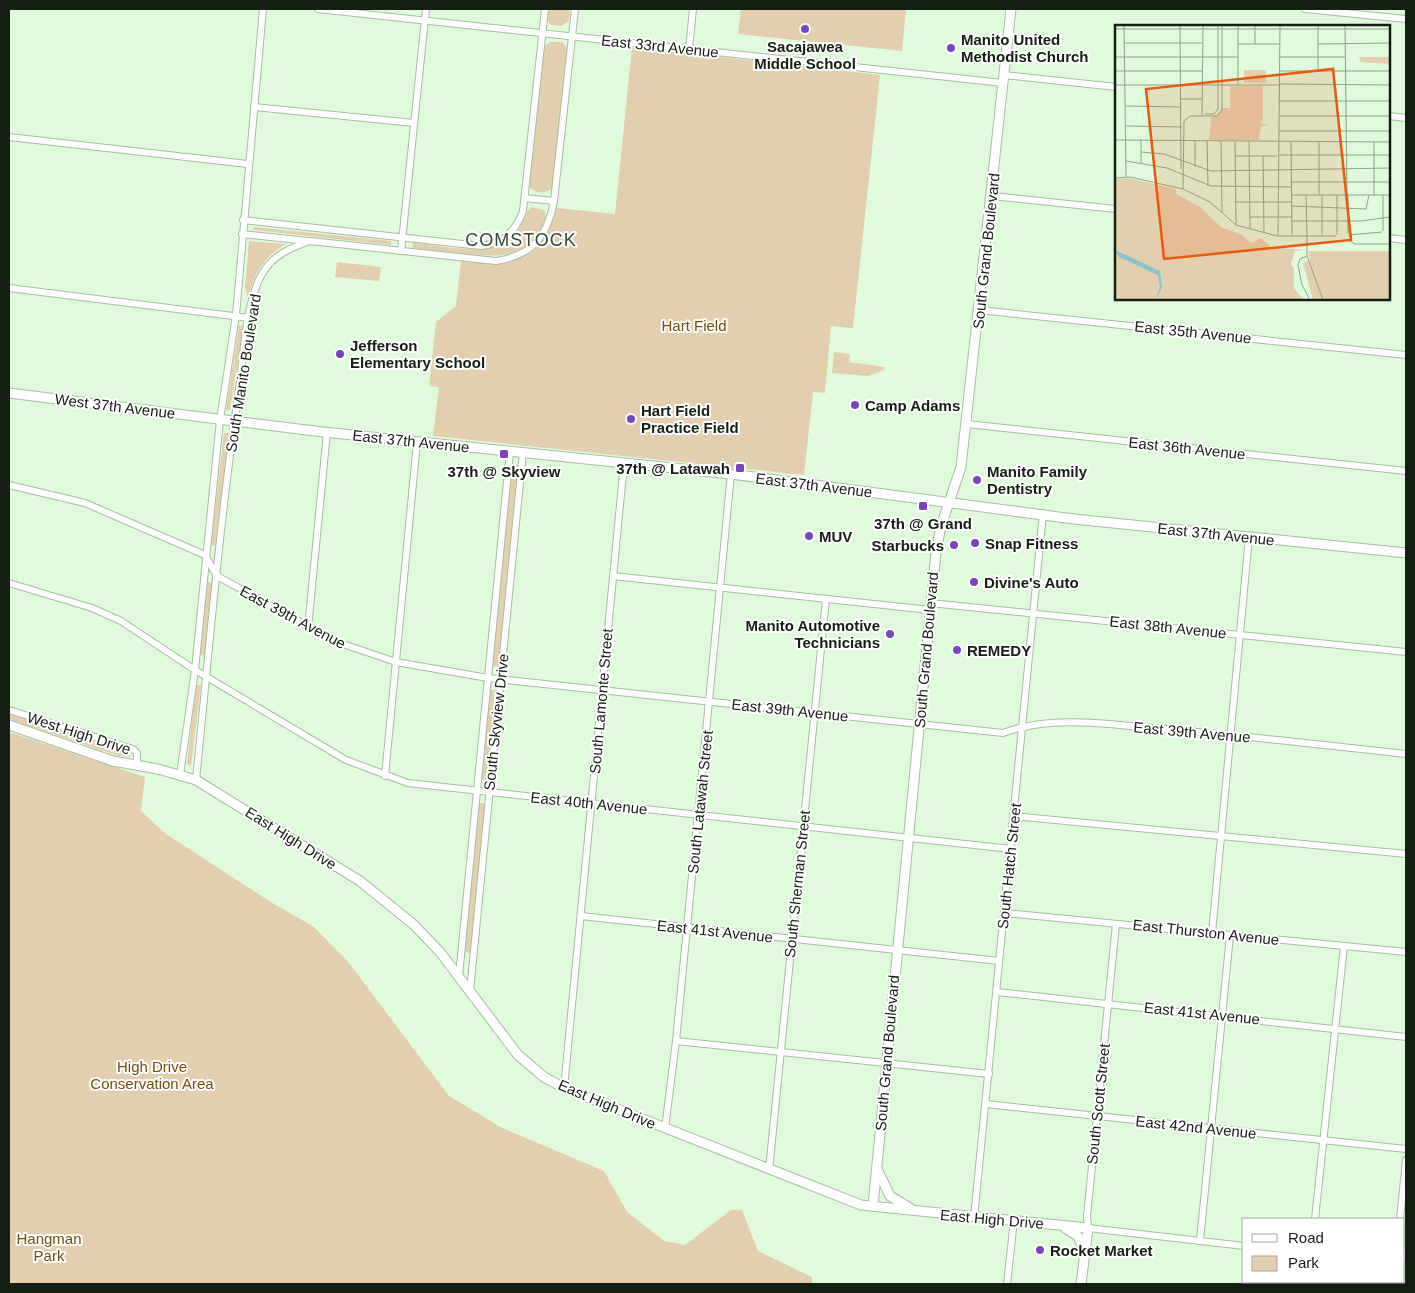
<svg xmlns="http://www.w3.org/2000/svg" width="1415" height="1293" viewBox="0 0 1415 1293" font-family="Arial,sans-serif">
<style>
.green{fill:#e3cead}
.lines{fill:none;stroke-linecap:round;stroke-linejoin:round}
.street-casing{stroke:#a5bea1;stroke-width:8}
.secondary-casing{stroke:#a5bea1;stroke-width:11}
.street{stroke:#fff;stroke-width:6}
.secondary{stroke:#fff;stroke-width:9}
.poi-dot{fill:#7a45bc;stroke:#fff;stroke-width:2}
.labels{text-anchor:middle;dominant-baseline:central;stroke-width:4;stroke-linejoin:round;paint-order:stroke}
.poi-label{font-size:15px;font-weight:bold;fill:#151e13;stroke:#fff;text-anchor:start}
.street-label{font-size:15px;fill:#151e13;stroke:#fff}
.park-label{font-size:15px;fill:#714f0d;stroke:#fff}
.quarter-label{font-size:18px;letter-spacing:1px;fill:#344931;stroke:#fff}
.inset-road{fill:none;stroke:#8fa28c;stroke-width:1}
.view{fill:#e8590c;fill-opacity:0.15;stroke:#e8590c;stroke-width:2.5}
.inset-edge{fill:none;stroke:#151e13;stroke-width:2.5}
</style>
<rect width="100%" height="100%" fill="#e0fadc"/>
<!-- green -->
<g class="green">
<polygon points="549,9 570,9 569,21 561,26 551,25 547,19"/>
<polygon points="741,9 906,9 902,51 738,34"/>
<path d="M 551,42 L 562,42 L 567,48 L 553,188 C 544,194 537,194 529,187 L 544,46 Z"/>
<path d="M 632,47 L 880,75 L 853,328 L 831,326 L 825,393 L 813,392 L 804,475 L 433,436 L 439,387 L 429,386 L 436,322 L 456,306 L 461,261 C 508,267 544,263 556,208 L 615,214 Z"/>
<path d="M 532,207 L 544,210 C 548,218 543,225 539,232 C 517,264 483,255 450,252 C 438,251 423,251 412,247 L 413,243 L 416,243 C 448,246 492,260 516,233 C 523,225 524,212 532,207 Z"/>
<polygon points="254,227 391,241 391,245 253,230"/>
<path d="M 249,241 L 286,244 C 264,257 255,272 248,297 L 245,288 Z"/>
<polygon points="337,262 381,267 379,281 335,277"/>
<polygon points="239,325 244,326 230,410 226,410"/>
<polygon points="834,352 850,354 849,362 885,367 884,370 868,376 832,373"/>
<polygon points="224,433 229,433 215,546 211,545"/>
<polygon points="512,464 518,465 498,667 492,666"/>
<polygon points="207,582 212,583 205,656 199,654"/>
<polygon points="196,685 201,685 191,765 187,764"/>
<polygon points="490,690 495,690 487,780 482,779"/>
<polygon points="9,714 131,753 130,757 119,756 9,719"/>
<polygon points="9,732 145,777 141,811 166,834 269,901 314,927 349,963 449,1096 502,1128 604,1171 627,1212 664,1241 685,1245 731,1210 742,1210 758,1251 812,1277 812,1284 9,1284"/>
<polygon points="479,803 485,803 470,953 465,952"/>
</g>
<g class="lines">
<defs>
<g id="street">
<polyline points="318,9 1003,83"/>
<polyline points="1305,9 1406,19"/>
<polyline points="689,49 693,9"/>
<polyline points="1004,75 1116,87"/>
<polyline points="254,107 414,123"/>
<polyline points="1389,116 1406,118"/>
<polyline points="9,137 248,164"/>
<polyline points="992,196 1116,209"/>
<polyline points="525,198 554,201"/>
<path d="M 243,220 L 481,246 C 502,244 516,231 523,211 L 545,9"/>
<polyline points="242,234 308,241"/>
<polyline points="1389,238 1406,240"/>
<polyline points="401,251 426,9"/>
<polyline points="9,288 249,318"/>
<polyline points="979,310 1406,355"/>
<polyline points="967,424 1406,471"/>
<path d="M 9,485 L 85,503 L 205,555 L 217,576 L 337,642 L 396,662 L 488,678 L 1003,733 C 1054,714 1111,725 1164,729 C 1245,736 1326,745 1406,754"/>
<polyline points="613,576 930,610"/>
<polyline points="9,583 92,608 121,621 195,670 346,760 408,783 1011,849"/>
<polyline points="930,603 1406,652"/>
<polyline points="308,628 327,432"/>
<polyline points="9,710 133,749 137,753 137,765"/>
<polyline points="180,775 195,670 220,420 236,315 263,9"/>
<polyline points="385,776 417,442"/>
<path d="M 196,780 C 209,650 220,519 239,389 C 244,355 245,304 262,274 C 273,255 290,248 310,241 L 496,261 C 533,255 547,237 554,201 L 575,9"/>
<polyline points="1014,816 1406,854"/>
<polyline points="1005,913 1406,952"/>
<polyline points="581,916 999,961"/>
<polyline points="1116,924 1087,1216 1088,1228 1244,1246"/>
<polyline points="1212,933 1249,537"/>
<polyline points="459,976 510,451"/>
<polyline points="470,991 523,452"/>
<polyline points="997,992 1406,1037"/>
<polyline points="676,1041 989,1074"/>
<polyline points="564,1088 624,463"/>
<polyline points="986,1104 1406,1149"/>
<polyline points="665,1129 676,1041 731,474"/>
<polyline points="769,1170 826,599"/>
<polyline points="974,1218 1043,513"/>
<polyline points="1315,1219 1344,946"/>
<polyline points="1400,1219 1406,1160"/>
<polyline points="1200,1241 1230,935"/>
<polyline points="1404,1250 1406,1255 1404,1259"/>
<polyline points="1007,1284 1014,1220"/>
<polyline points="1308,1284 1309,1282"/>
<polyline points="1394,1284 1394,1282"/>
</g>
<g id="secondary">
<polyline points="9,393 323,432 731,474 1074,519 1406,553"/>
<polyline points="9,725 113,761 158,769 196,780 360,881 413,924 440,952 518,1055 544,1077 564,1088 861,1205 1088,1228 1081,1284"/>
<polyline points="877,1169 890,1196 910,1208"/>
<polyline points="873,1206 936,552 941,526 961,467 1011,9"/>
<polyline points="1065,1228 1078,1236 1084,1251"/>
</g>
</defs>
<!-- street casing -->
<use href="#street" class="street-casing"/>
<!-- secondary casing -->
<use href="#secondary" class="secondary-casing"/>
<!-- street -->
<use href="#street" class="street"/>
<!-- secondary -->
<use href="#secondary" class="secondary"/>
</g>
<!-- markers -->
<g class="poi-dot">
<circle cx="805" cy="29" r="5"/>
<circle cx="951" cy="48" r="5"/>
<circle cx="340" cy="354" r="5"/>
<circle cx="855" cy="405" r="5"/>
<circle cx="631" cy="419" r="5"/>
<rect x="499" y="449" width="10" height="10" rx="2.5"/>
<rect x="735" y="463" width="10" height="10" rx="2.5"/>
<circle cx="977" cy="480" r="5"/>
<rect x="918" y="501" width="10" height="10" rx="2.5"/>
<circle cx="809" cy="536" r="5"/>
<circle cx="975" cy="543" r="5"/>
<circle cx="954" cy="545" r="5"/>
<circle cx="974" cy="582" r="5"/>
<circle cx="890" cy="634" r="5"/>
<circle cx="957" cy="650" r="5"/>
<circle cx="1040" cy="1250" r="5"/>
</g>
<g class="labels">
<!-- poi labels -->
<g class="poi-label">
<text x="961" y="39">Manito United<tspan x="961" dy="17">Methodist Church</tspan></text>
<text x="805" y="46" text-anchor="middle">Sacajawea<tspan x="805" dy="17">Middle School</tspan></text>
<text x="350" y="345">Jefferson<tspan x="350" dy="17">Elementary School</tspan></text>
<text x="865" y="405">Camp Adams</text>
<text x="641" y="410">Hart Field<tspan x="641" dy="17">Practice Field</tspan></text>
<text x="730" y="468" text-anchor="end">37th @ Latawah</text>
<text x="504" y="471" text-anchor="middle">37th @ Skyview</text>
<text x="987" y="471">Manito Family<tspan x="987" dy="17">Dentistry</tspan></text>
<text x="923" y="523" text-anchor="middle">37th @ Grand</text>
<text x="819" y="536">MUV</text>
<text x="985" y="543">Snap Fitness</text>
<text x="944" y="545" text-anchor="end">Starbucks</text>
<text x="984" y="582">Divine's Auto</text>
<text x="880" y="625" text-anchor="end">Manito Automotive<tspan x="880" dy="17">Technicians</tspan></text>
<text x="967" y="650">REMEDY</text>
<text x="1050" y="1250">Rocket Market</text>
</g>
<!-- street labels -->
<g class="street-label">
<text transform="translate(660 46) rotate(6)">East 33rd Avenue</text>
<text transform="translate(986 251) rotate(-84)">South Grand Boulevard</text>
<text transform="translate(1193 332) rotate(6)">East 35th Avenue</text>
<text transform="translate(243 373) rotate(-81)">South Manito Boulevard</text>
<text transform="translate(115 406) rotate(7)">West 37th Avenue</text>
<text transform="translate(411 441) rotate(6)">East 37th Avenue</text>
<text transform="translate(1187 448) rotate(6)">East 36th Avenue</text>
<text transform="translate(814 485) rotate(7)">East 37th Avenue</text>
<text transform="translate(1216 534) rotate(6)">East 37th Avenue</text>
<text transform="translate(293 617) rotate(28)">East 39th Avenue</text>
<text transform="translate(1168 627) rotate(6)">East 38th Avenue</text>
<text transform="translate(926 650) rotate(-85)">South Grand Boulevard</text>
<text transform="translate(601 701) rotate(-85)">South Lamonte Street</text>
<text transform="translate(790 710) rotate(6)">East 39th Avenue</text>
<text transform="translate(496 722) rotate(-84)">South Skyview Drive</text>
<text transform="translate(1192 732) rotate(5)">East 39th Avenue</text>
<text transform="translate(79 733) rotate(18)">West High Drive</text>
<text transform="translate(700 802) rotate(-84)">South Latawah Street</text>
<text transform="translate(589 803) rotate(6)">East 40th Avenue</text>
<text transform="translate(291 838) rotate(32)">East High Drive</text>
<text transform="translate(1009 866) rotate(-84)">South Hatch Street</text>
<text transform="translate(797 884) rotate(-84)">South Sherman Street</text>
<text transform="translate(715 931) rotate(6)">East 41st Avenue</text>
<text transform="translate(1206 932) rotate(6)">East Thurston Avenue</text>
<text transform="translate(1202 1013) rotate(6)">East 41st Avenue</text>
<text transform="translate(887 1053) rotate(-85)">South Grand Boulevard</text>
<text transform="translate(607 1104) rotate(23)">East High Drive</text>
<text transform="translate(1098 1104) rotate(-84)">South Scott Street</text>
<text transform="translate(1196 1127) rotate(6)">East 42nd Avenue</text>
<text transform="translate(992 1219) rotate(5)">East High Drive</text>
</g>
<!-- park labels -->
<g class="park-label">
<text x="694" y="325">Hart Field</text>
<text x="152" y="1066">High Drive<tspan x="152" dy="17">Conservation Area</tspan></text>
<text x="49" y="1238">Hangman<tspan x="49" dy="17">Park</tspan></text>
</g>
<!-- quarter labels -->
<g class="quarter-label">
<text x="521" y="240">COMSTOCK</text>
</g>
</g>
<!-- overview -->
<g transform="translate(1115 25)">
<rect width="275" height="275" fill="#e0fadc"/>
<path d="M 244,32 L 275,32 L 275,39 L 246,37 ZM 129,45 L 151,45 L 151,58 L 129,58 ZM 115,61 L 148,61 L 148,95 L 145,98 L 153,100 L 146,101 L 144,115 L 94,115 L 96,92 L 102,91 L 107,83 L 115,83 ZM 13,153 L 61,164 L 61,169 L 85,182 L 106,202 L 127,210 L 136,218 L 146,213 L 156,222 L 191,225 L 180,226 L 176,239 L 179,244 L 179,263 L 189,275 L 0,275 L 0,154 ZM 193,226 L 275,226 L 275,275 L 198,275 L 188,238 L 195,235 Z" fill="#e3cead"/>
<path d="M 0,225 L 45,246 L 47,262 L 41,275 L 45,262 L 43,250 L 4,232 Z" fill="#8bc3ca"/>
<path class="inset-road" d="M 9,0 L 11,152M 65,0 L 66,144M 123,0 L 123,60M 203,0 L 203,46M 230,0 L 232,170M 0,4 L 275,4M 9,18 L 87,18M 123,19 L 165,19M 140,19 L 140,0M 203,19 L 275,18M 0,32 L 123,32M 165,32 L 230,32M 0,46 L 87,46M 165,46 L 275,46M 165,59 L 275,60M 0,60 L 165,60M 66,74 L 87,74M 165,76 L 275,76M 10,81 L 66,82M 90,89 L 99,89 L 103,84 L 103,0M 87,91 L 88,0M 165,91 L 275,91M 11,101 L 67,102M 165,106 L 275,106M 0,115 L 275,117M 80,116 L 80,142M 92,116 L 93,161M 106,116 L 107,187M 120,116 L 121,200M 134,116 L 135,203M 176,117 L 177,210M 204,117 L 204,170M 259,117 L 259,170M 26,127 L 49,129 L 96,146 L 275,143M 164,130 L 275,130M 120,131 L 162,131M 148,131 L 149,207M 11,136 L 52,143 L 96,161 L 176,162M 26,138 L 26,115M 0,153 L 15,152 L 68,164 L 95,177 L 121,200 L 162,211 L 192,211 L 192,231 L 208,275M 176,157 L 275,157M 68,164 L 69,96 L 75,91 L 102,91 L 107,85 L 107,0M 176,170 L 275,170M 191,170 L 192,211 L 221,211M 207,170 L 207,211M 233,170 L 233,209M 120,177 L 176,177M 177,181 L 251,184 L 254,170M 135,192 L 177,192M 177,196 L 246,196 L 275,192M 268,206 L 268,170M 222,210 L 222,170M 234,210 L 267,207M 163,211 L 165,0M 233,215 L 240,219 L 275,219M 192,231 L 185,234 L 183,240 L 187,260 L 195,275"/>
<path class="view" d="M 218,44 L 236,215 L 49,234 L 31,64 Z"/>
<rect width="275" height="275" class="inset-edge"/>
</g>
<!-- border -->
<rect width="1415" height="1293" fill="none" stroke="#151e13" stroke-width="20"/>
<!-- legend -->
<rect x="1242" y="1218" width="162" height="65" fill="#ffffff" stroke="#a1a5a1"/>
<rect x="1252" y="1234" width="25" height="8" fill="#ffffff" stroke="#a1a5a1"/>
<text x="1288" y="1243" font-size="15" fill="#151e13">Road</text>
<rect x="1252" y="1256" width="25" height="15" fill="#e3cead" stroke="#a1a5a1"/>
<text x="1288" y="1268" font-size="15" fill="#151e13">Park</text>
</svg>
